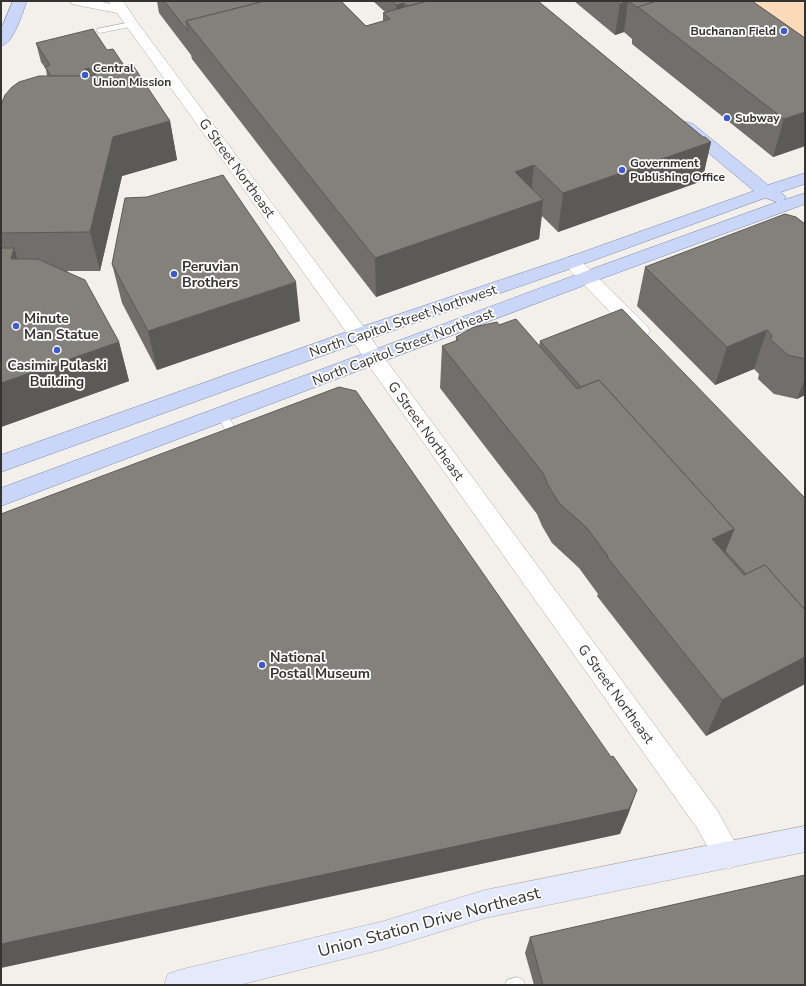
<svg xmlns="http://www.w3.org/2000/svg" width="806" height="986" viewBox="0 0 806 986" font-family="'Nunito Sans',sans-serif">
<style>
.green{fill:#fadab9}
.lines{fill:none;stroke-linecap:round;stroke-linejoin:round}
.lane-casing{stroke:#b0aba7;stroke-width:1}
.street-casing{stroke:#b0aba7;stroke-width:1}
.secondary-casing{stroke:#b0aba7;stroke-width:1}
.primary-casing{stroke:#7e8baf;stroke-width:1}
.lane{fill:#fff;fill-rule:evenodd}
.street{fill:#fff;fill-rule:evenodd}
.secondary{fill:#e4eafb;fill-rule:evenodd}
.primary{fill:#cad6f8;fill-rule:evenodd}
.wall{fill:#726e6b}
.shaded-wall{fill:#5c5a57}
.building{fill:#84807c;stroke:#5c5a57}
.poi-dot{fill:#3f5acd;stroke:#fff;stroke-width:1.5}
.labels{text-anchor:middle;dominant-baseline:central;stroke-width:3.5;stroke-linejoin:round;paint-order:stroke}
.far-poi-label{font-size:12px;font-weight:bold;fill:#353331;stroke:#fff;text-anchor:start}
.street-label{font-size:14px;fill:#353331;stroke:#fff}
.poi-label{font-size:14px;font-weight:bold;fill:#353331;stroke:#fff;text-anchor:start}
.near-street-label{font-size:17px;fill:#353331;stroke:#fff}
</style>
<rect width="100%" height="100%" fill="#f3efea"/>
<!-- green -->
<polygon class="green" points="722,1 805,1 805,60"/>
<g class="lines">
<defs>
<g id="lane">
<polygon points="131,22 135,24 134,26 100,33 96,31 97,29"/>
<polygon points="222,411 226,412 241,438 242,441 241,444 233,444 217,415 218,412"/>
<polygon points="517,977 523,980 525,985 505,985 507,980"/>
</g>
<g id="street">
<polygon points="70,1 98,1 110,4 109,1 123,1 137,22 366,330 381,353 717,810 742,855 738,865 728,869 718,865 697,828 367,363 352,340 117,13 72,4"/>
<polygon points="572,256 578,258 647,326 650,331 647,336 640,338 633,336 566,266 563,262 566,258"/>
</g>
<polygon id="secondary" points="805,826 805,852 485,918 384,949 239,985 164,985 168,974 179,970 384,921 485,890"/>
<g id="primary">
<path d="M 13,1 L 27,1 C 22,13 14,43 1,46 L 1,29 Z"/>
<polygon points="687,122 693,124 768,185 805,173 805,184 781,192 786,197 784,200 805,193 805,204 614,274 1,506 1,488 600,266 777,202 765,198 578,266 366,340 1,472 1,455 352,330 566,258 754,191 681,130 679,127 681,124"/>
</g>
</defs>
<!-- lane casing -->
<use href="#lane" class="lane-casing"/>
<!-- street casing -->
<use href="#street" class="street-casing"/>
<!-- secondary casing -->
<use href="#secondary" class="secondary-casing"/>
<!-- primary casing -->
<use href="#primary" class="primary-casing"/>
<!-- lane -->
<use href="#lane" class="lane"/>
<!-- street -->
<use href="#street" class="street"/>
<!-- secondary -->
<use href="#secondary" class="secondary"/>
<!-- primary -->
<use href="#primary" class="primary"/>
</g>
<!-- wall -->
<g class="wall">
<polygon points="157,1 341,1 366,26 383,21 383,13 385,12 373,1 538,1 703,137 711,142 702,181 558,232 542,216 539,239 376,297 192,59 191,55 159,13"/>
<polygon points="574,1 752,1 805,38 805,146 773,157 632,44 632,39 624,32 615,35"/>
<polygon points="36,43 107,50 124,67 170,121 177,160 122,176 100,271 67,271 119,342 129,381 1,427 1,105 47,76 46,69 41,62"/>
<polygon points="805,224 805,395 797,399 774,394 758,379 759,374 754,369 715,385 637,306 645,267"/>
<polygon points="112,264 300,321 157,370 122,303"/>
<polygon points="499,325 539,346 540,341 805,498 805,684 706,736 597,596 598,594 579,568 552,543 542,526 537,514 440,388 442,346 456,341 456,337"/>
<polygon points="530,937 805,985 534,985 525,953"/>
</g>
<!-- shaded-wall -->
<g class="shaded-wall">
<polygon points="628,1 624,32 615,35 620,4"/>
<polygon points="404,3 404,21 396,23 396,5"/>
<polygon points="123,64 127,83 97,91 93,73"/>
<polygon points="89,68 94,87 60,101 83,70"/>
<polygon points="805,112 805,146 773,157 784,119"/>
<polygon points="170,121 177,160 122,176 100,271 90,232 113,137"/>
<polygon points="711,142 702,181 558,232 563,193"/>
<polygon points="534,165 530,204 515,172"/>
<polygon points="543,200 539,239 376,297 375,258"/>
<polygon points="14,248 27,287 11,259"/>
<polygon points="296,282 300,321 157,370 148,331"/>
<polygon points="767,330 754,369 715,385 727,347"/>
<polygon points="119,342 129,381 1,427 1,383"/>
<polygon points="805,378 805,395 797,399"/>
<polygon points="734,529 719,569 712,539"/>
<polygon points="805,657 805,684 706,736 722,700"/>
<polygon points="637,790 628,815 620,834 1,968 1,944"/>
</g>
<!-- building -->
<g class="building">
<polygon points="164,1 265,1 186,21 188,31"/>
<polygon points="265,1 341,1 366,26 390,19 383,13 427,1 538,1 703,137 705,137 711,142 563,193 534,165 515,172 543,200 375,258 186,21"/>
<polygon points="392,1 427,1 408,6 404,3 396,5"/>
<polygon points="616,1 657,1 638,7 638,8 628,1 620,4"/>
<polygon points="657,1 752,1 805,38 805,112 784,119 638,7"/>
<polygon points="93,29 107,50 113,49 123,64 93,73 89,68 83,70 86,74 80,76 51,76 45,67 50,65 36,43"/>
<polygon points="132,64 170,121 113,137 90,232 1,233 1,105 5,95 12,87 19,82 39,76 89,76"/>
<polygon points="223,175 296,282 148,331 112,264 125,198 147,197"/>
<polygon points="785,214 796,217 805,224 805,359 788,355 771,340 772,335 767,330 727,347 645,267"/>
<polygon points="1,248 14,248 11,259 38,259 85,280 119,342 1,383"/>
<polygon points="622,309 805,498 805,610 765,565 746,574 725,551 734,529 599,380 581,387 540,341"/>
<polygon points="516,319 577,389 599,380 734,529 712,539 744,575 765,565 805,610 805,657 722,700 607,557 608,556 587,528 559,503 548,485 543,473 442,346 458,340 456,337 474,327 497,322 499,325"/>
<polygon points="339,387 356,391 611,757 613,756 637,790 629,809 1,944 1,514"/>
<polygon points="805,875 805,985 543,985 530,937"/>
</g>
<!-- markers -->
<g class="poi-dot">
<circle cx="784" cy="31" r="4"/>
<circle cx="85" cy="75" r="4"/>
<circle cx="727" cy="118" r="4"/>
<circle cx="622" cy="170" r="4"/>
<circle cx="174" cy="274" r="4"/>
<circle cx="16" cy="326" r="4"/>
<circle cx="57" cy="350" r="4"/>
<circle cx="262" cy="665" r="4"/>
</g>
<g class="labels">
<!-- far-poi labels -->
<g class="far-poi-label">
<text x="776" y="31" text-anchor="end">Buchanan Field</text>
<text x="93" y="68">Central<tspan x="93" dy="14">Union Mission</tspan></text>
<text x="735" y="118">Subway</text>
<text x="630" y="163">Government<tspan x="630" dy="14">Publishing Office</tspan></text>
</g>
<!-- street labels -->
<g class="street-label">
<text transform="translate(237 168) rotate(54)">G Street Northeast</text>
<text transform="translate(403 321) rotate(-19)">North Capitol Street Northwest</text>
<text transform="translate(403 347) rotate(-21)">North Capitol Street Northeast</text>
<text transform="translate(426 431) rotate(54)">G Street Northeast</text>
<text transform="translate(616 694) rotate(54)">G Street Northeast</text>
</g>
<!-- poi labels -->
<g class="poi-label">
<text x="182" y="266">Peruvian<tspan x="182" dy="16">Brothers</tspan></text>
<text x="24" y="318">Minute<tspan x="24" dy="16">Man Statue</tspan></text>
<text x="57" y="365" text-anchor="middle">Casimir Pulaski<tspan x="57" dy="16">Building</tspan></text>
<text x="270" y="657">National<tspan x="270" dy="16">Postal Museum</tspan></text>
</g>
<!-- near-street labels -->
<g class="near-street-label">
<text transform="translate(429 922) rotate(-15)">Union Station Drive Northeast</text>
</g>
</g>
<!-- border -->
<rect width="806" height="986" fill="none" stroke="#353331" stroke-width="4"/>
</svg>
